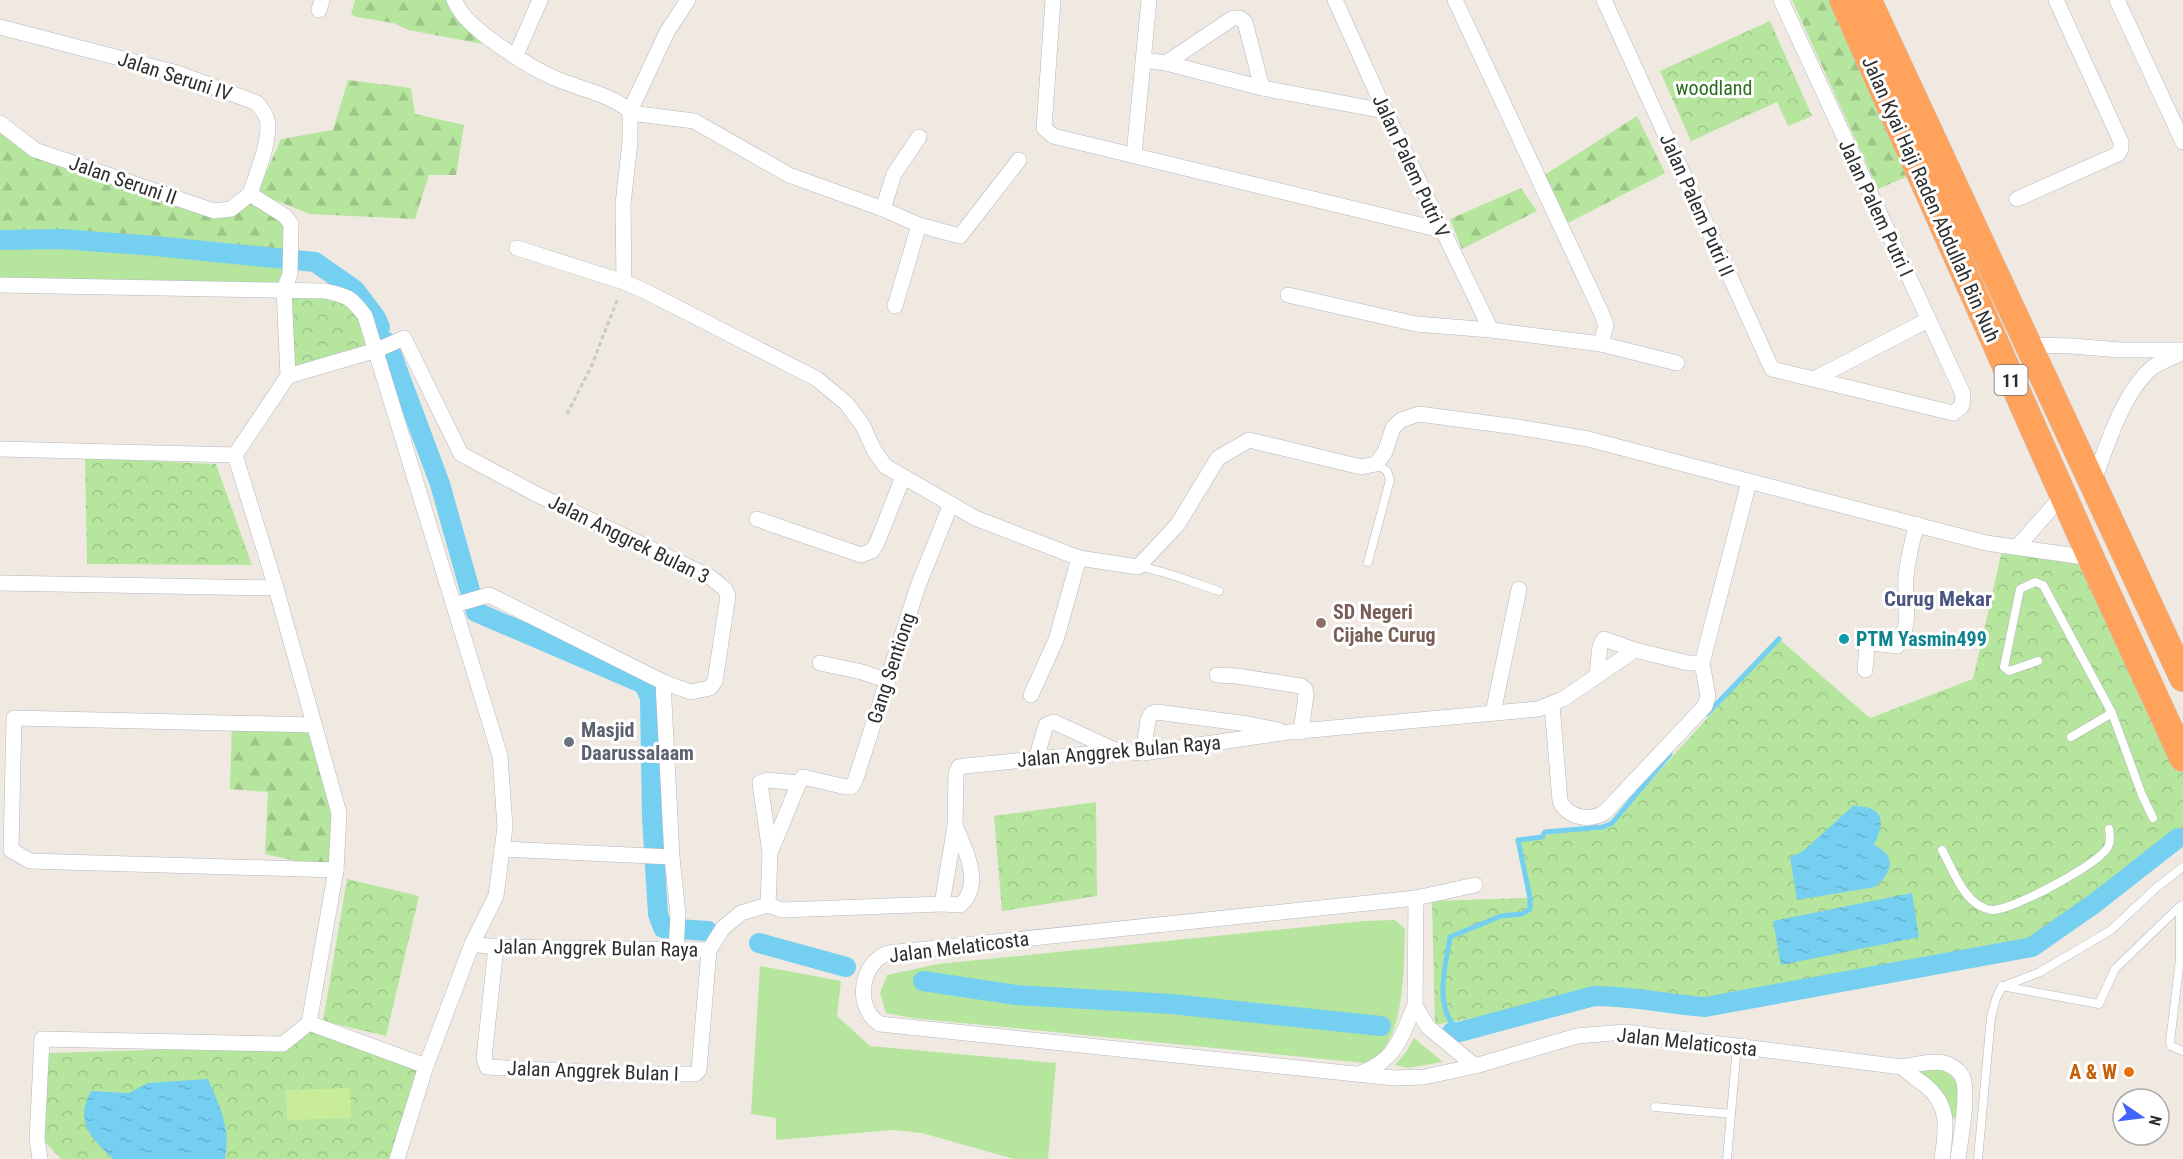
<svg xmlns="http://www.w3.org/2000/svg" width="2183" height="1159" viewBox="0 0 2183 1159" font-family="'Roboto Condensed',sans-serif">
<style>
.grass{fill:#b6e59e}
.forest{fill:url(#forest-firs)}
.park{fill:url(#park-crowns)}
.pitch{fill:#c9ec9a}
.water{fill:url(#water-ripples)}
.lines{fill:none;stroke-linecap:round;stroke-linejoin:round}
.stream{stroke:#75cff0;stroke-width:5}
.canal{stroke:#75cff0;stroke-width:20}
.lane-casing{stroke:#b4b7c1;stroke-width:9}
.street-casing{stroke:#b4b7c1;stroke-width:16}
.highway-casing{stroke:#c9c9c9;stroke-width:28}
.path{stroke:#c9c9c9;stroke-width:3;stroke-dasharray:4.5 3;stroke-linecap:butt}
.lane{stroke:#fff;stroke-width:8}
.street{stroke:#fff;stroke-width:15}
.highway{stroke:#ffa35c;stroke-width:27}
.education-dot{fill:#8d6e63;stroke:#fff;stroke-width:2}
.culture-dot{fill:#0f9aa8;stroke:#fff;stroke-width:2}
.worship-dot{fill:#6b7280;stroke:#fff;stroke-width:2}
.food-dot{fill:#e8710a;stroke:#fff;stroke-width:2}
.labels{text-anchor:middle;dominant-baseline:central;stroke-width:6;stroke-linejoin:round;paint-order:stroke}
.shield{fill:#fff;stroke:#6d6d6d;stroke-width:1.5}
.shield-label{font-size:18px;font-weight:bold;fill:#2e2e2e}
.street-label{font-size:20px;fill:#2e2e2e;stroke:#fff}
.park-label{font-size:20px;fill:#2c6e1b;stroke:#fff}
.education-label{font-size:20px;font-weight:bold;fill:#785e54;stroke:#fff;text-anchor:start}
.culture-label{font-size:20px;font-weight:bold;fill:#0d838f;stroke:#fff;text-anchor:start}
.worship-label{font-size:20px;font-weight:bold;fill:#5b616d;stroke:#fff;text-anchor:start}
.food-label{font-size:20px;font-weight:bold;fill:#c56008;stroke:#fff;text-anchor:end}
.neighbourhood-label{font-size:21px;font-weight:bold;fill:#4d5680;stroke:#fff}
</style>
<defs>
<pattern id="forest-firs" width="22" height="20" patternUnits="userSpaceOnUse" patternTransform="scale(1.5)"><rect width="22" height="20" fill="#b6e59e"/><path d="M5 1l3.5 6h-7zM16 11l3.5 6h-7z" fill="#9dc588"/></pattern>
<pattern id="park-crowns" width="20" height="18" patternUnits="userSpaceOnUse" patternTransform="scale(1.5)"><rect width="20" height="18" fill="#b6e59e"/><path d="M2 6a3 3 0 1 1 6 0M12 15a3 3 0 1 1 6 0" fill="none" stroke="#9dc588"/></pattern>
<pattern id="water-ripples" width="26" height="14" patternUnits="userSpaceOnUse" patternTransform="scale(1.5)"><rect width="26" height="14" fill="#75cff0"/><path d="M2 4q2-2 4 0t4 0M15 11q2-2 4 0t4 0" fill="none" stroke="#66b2ce"/></pattern>
</defs>
<rect width="100%" height="100%" fill="#efe9e1"/>
<!-- grass -->
<g class="grass">
<polygon points="61,239 291,260 284,290 0,285 0,240"/>
<path d="M 1395,920 L 1405,929 C 1404,964 1405,1027 1380,1053 C 1376,1057 1369,1060 1364,1063 L 912,1018 L 886,1013 L 880,993 L 887,975 L 938,964 L 1364,921 Z"/>
<polygon points="760,966 841,981 837,1016 870,1046 1056,1063 1048,1159 1014,1159 922,1133 893,1130 776,1140 776,1118 751,1114"/>
<polygon points="1414,1038 1443,1062 1408,1068 1395,1065 1406,1052"/>
<path d="M 1941,1068 C 1963,1082 1959,1091 1958,1115 L 1956,1119 L 1952,1117 L 1940,1089 L 1919,1073 L 1919,1070 Z"/>
</g>
<!-- forest -->
<g class="forest">
<polygon points="355,0 448,0 451,12 482,44 409,30 393,23 356,17 351,14"/>
<polygon points="1792,0 1843,0 1918,172 1878,189"/>
<polygon points="348,80 411,88 415,114 464,125 456,175 429,175 415,219 310,214 257,193 281,139 333,130"/>
<polygon points="1637,116 1665,173 1566,224 1543,176"/>
<polygon points="0,123 35,150 214,211 250,194 285,216 291,260 155,246 61,239 0,242"/>
<polygon points="1521,188 1537,211 1462,249 1450,219"/>
<polygon points="232,722 314,725 339,813 336,870 265,854 268,792 230,789"/>
</g>
<!-- park -->
<g class="park">
<polygon points="1770,21 1812,116 1788,126 1777,102 1691,141 1660,71"/>
<polygon points="284,290 353,300 377,350 288,376"/>
<polygon points="85,458 216,464 252,565 87,564"/>
<polygon points="2003,546 2091,558 2183,758 2183,829 2178,838 2100,899 2032,947 1705,1007 1594,996 1435,1025 1432,901 1529,898 1518,840 1612,823 1779,639 1870,718 1973,679"/>
<polygon points="1096,802 1097,896 1002,911 994,816"/>
<polygon points="347,879 419,896 386,1036 323,1021"/>
<polygon points="309,1023 426,1066 397,1159 61,1159 44,1141 49,1053 284,1046"/>
</g>
<!-- pitch -->
<polygon class="pitch" points="350,1088 351,1118 287,1120 286,1090"/>
<!-- water -->
<g class="water">
<path d="M 1853,806 C 1884,806 1886,821 1874,845 C 1897,856 1893,872 1875,887 L 1797,900 L 1790,857 L 1802,852 Z"/>
<polygon points="1912,893 1919,937 1781,965 1773,921"/>
<path d="M 208,1079 C 220,1107 231,1128 225,1159 L 113,1159 C 91,1137 74,1123 91,1091 L 129,1093 L 148,1083 Z"/>
</g>
<g class="lines">
<!-- stream -->
<g class="stream">
<polyline points="1707,714 1779,639"/>
<path d="M 1459,1032 C 1433,1006 1445,970 1450,937 L 1501,916 L 1522,914 L 1530,909 L 1530,898 L 1518,840 L 1542,837 L 1545,832 L 1603,827 L 1612,823 L 1670,754"/>
</g>
<!-- canal -->
<g class="canal">
<polyline points="0,240 61,239 155,246 315,262 355,290 376,318 380,327"/>
<polyline points="387,342 440,484 476,612 644,684 650,698 652,818 658,914 663,928 708,931"/>
<polyline points="759,943 846,967"/>
<polyline points="923,981 1016,995 1171,1004 1381,1026"/>
<path d="M 1452,1032 L 1459,1032 L 1594,996 C 1631,996 1668,1004 1705,1007 L 2032,947 L 2095,903 L 2178,838"/>
</g>
<defs>
<g id="lane">
<polyline points="1368,562 1390,480 1387,471 1376,464"/>
<path d="M 1140,567 C 1167,571 1193,583 1219,591"/>
<polyline points="2038,661 2009,671 2004,667 2020,589 2035,582 2043,585 2112,713 2142,795 2153,818"/>
<polyline points="2071,737 2112,713"/>
<path d="M 1942,850 C 1952,868 1962,896 1980,906 C 1984,908 1990,910 1993,910 C 2013,910 2099,864 2108,847 C 2111,841 2110,835 2109,829"/>
<polyline points="2183,905 2178,908 2180,915 2180,959 2170,1042 2171,1046 2183,1051"/>
<polyline points="2002,986 2099,1004 2115,969 2178,908"/>
<polyline points="2004,986 2040,972 2111,930 2156,888 2183,867"/>
<polyline points="1655,1107 1731,1114"/>
<polyline points="1727,1159 1737,1046"/>
<polyline points="1978,1159 1991,1017 1996,999 2002,986"/>
</g>
<g id="street">
<path d="M 454,0 C 458,7 461,14 467,19 C 483,37 528,66 550,76 C 577,89 607,92 630,111 L 630,142 L 623,204 L 624,282 L 647,292 L 817,379 L 846,403 L 863,426 L 874,450 L 885,466 L 975,518 L 1079,558 L 1138,567 L 1178,524 L 1218,458 L 1249,440 L 1361,467 L 1376,464 L 1385,452 L 1393,428 L 1401,420 L 1419,414 L 1517,427 L 1588,439 L 1986,543 L 2091,558"/>
<polyline points="1053,0 1044,128 1053,136 1441,230"/>
<polyline points="1335,0 1385,111 1491,330"/>
<polyline points="1604,0 1772,369 1953,413 1962,406 1963,394 1781,0"/>
<polyline points="2117,0 2183,142"/>
<polyline points="319,10 322,0"/>
<path d="M 0,27 L 177,73 L 257,103 C 261,108 265,113 267,119 C 272,137 256,176 250,194"/>
<polyline points="516,55 540,0"/>
<polyline points="1144,60 1166,63 1262,88 1385,111"/>
<polyline points="1166,63 1233,18 1240,18 1245,22 1262,88"/>
<polyline points="630,111 667,32 688,0"/>
<polyline points="630,113 694,121 789,175 883,209 919,225 960,236 1019,160"/>
<polyline points="0,123 35,150 214,211 231,209 250,194"/>
<polyline points="1134,155 1149,0"/>
<polyline points="2017,199 2118,154 2121,149 2121,142 2056,0"/>
<polyline points="883,209 894,174 919,137"/>
<polyline points="517,248 624,282"/>
<path d="M 0,285 L 325,291 C 348,296 351,297 365,316 L 500,756 L 505,827 L 496,896 L 472,944 L 426,1066 L 397,1159"/>
<polyline points="1288,295 1416,324 1491,330 1601,344 1606,325 1601,312 1455,0"/>
<polyline points="895,306 919,225"/>
<polyline points="1601,344 1677,363"/>
<polyline points="2029,345 2072,346 2120,350 2182,350"/>
<polyline points="288,376 377,350 404,338 461,454 534,493 710,577 725,589 728,596 715,681 710,688 691,692 663,682 489,595 454,605"/>
<polyline points="1816,378 1928,320"/>
<polyline points="0,449 235,455 288,376 284,290 290,274 291,224 285,216 250,194"/>
<polyline points="235,455 276,588 339,813 336,870 309,1023"/>
<path d="M 2093,483 C 2106,448 2123,391 2153,367 C 2162,361 2174,357 2183,352"/>
<polyline points="757,519 861,555 872,551 877,543 903,477"/>
<polyline points="2018,546 2063,495"/>
<polyline points="0,583 276,588"/>
<polyline points="820,663 862,672 888,681"/>
<path d="M 1865,670 L 1867,647 L 1873,643 L 1897,646 C 1913,622 1904,603 1906,576 C 1908,559 1912,541 1917,524"/>
<polyline points="1217,675 1237,676 1301,686 1305,689 1306,695 1301,732"/>
<polyline points="1597,675 1600,646 1604,639 1635,650"/>
<polyline points="663,682 672,857 678,914 676,950"/>
<polyline points="1031,695 1056,640 1079,558"/>
<path d="M 1552,705 L 1560,801 C 1568,818 1590,822 1605,812 L 1705,706 L 1708,696 L 1702,663"/>
<polyline points="1493,713 1519,589"/>
<polyline points="314,725 14,718 11,850 30,861 336,870"/>
<polyline points="1143,753 1148,720 1151,714 1156,712 1248,724 1278,730"/>
<polyline points="1036,759 1046,725 1054,722 1117,751"/>
<polyline points="502,849 672,857"/>
<polyline points="770,853 799,783 803,777 846,787 851,787 855,781 918,586 951,504"/>
<path d="M 1475,885 L 1416,898 L 888,953 C 860,963 854,1008 880,1024 L 1394,1078 L 1424,1077 L 1475,1066 L 1577,1036 L 1625,1032 L 1902,1067 C 1915,1065 1930,1060 1944,1063 C 1951,1065 1958,1069 1962,1076 C 1970,1091 1960,1141 1958,1159"/>
<path d="M 942,904 L 960,905 C 984,886 965,848 955,826"/>
<polyline points="768,905 770,853 760,783 767,780 799,783"/>
<polyline points="472,944 496,947 709,950 723,928 741,913 768,905 782,910 942,904 955,826 956,774 959,767 965,766 1117,751 1143,753 1289,732 1538,709 1563,699 1635,650 1688,663 1702,663 1749,482"/>
<polyline points="496,947 484,1058 487,1067 621,1074 695,1074 699,1070 709,950"/>
<polyline points="1415,1006 1416,898"/>
<path d="M 1902,1067 C 1909,1074 1917,1079 1925,1085 C 1951,1106 1946,1129 1942,1159"/>
<path d="M 1361,1073 C 1397,1059 1400,1038 1415,1006 L 1428,1027 L 1475,1066"/>
<polyline points="40,1159 37,1139 42,1039 283,1044 309,1023 426,1066"/>
</g>
<g id="highway">
<polyline points="1843,0 2091,558 2183,758"/>
<polyline points="1868,0 2183,678"/>
</g>
</defs>
<!-- lane casing -->
<use href="#lane" class="lane-casing"/>
<!-- street casing -->
<use href="#street" class="street-casing"/>
<!-- highway casing -->
<use href="#highway" class="highway-casing"/>
<!-- path -->
<polyline class="path" points="567,414 591,367 618,298"/>
<!-- lane -->
<use href="#lane" class="lane"/>
<!-- street -->
<use href="#street" class="street"/>
<!-- highway -->
<use href="#highway" class="highway"/>
</g>
<!-- markers -->
<circle class="education-dot" cx="1321" cy="623" r="6"/>
<circle class="culture-dot" cx="1844" cy="639" r="6"/>
<circle class="worship-dot" cx="569" cy="742" r="6"/>
<circle class="food-dot" cx="2129" cy="1072" r="6"/>
<g class="labels">
<!-- shield labels -->
<rect class="shield" x="1994.5" y="365" width="33" height="30" rx="4.5"/>
<g class="shield-label">
<text x="2011" y="380">11</text>
</g>
<!-- street labels -->
<g class="street-label">
<text transform="translate(175 76) rotate(18)">Jalan Seruni IV</text>
<text transform="translate(1411 166) rotate(65)">Jalan Palem Putri V</text>
<text transform="translate(123 180) rotate(19)">Jalan Seruni II</text>
<text transform="translate(1931 199) rotate(66)">Jalan Kyai Haji Raden Abdullah Bin Nuh</text>
<text transform="translate(1697 205) rotate(66)">Jalan Palem Putri II</text>
<text transform="translate(1876 208) rotate(65)">Jalan Palem Putri I</text>
<text transform="translate(629 539) rotate(26)">Jalan Anggrek Bulan 3</text>
<text transform="translate(891 668) rotate(-72)">Gang Sentiong</text>
<text transform="translate(1119 751) rotate(-5)">Jalan Anggrek Bulan Raya</text>
<text transform="translate(959 947) rotate(-7)">Jalan Melaticosta</text>
<text transform="translate(596 948) rotate(1)">Jalan Anggrek Bulan Raya</text>
<text transform="translate(1687 1042) rotate(6)">Jalan Melaticosta</text>
<text transform="translate(593 1071) rotate(2)">Jalan Anggrek Bulan I</text>
</g>
<!-- park labels -->
<g class="park-label">
<text x="1714" y="88">woodland</text>
</g>
<!-- education labels -->
<g class="education-label">
<text x="1333" y="612">SD Negeri<tspan x="1333" dy="23">Cijahe Curug</tspan></text>
</g>
<!-- culture labels -->
<g class="culture-label">
<text x="1856" y="639">PTM Yasmin499</text>
</g>
<!-- worship labels -->
<g class="worship-label">
<text x="581" y="730">Masjid<tspan x="581" dy="23">Daarussalaam</tspan></text>
</g>
<!-- food labels -->
<g class="food-label">
<text x="2117" y="1072">A &amp; W</text>
</g>
<!-- neighbourhood labels -->
<g class="neighbourhood-label">
<text x="1938" y="599">Curug Mekar</text>
</g>
</g>
<!-- north arrow -->
<g transform="translate(2141 1117) rotate(104)"><circle r="28" fill="#ffffff" stroke="#ababab" stroke-width="1.5"/>
<path d="M0-4.5L10 22L0 15L-10 22Z" fill="#4264fb"/>
<text y="-9" font-size="16" font-weight="bold" text-anchor="middle" fill="#2e2e2e">N</text>
</g>
</svg>
